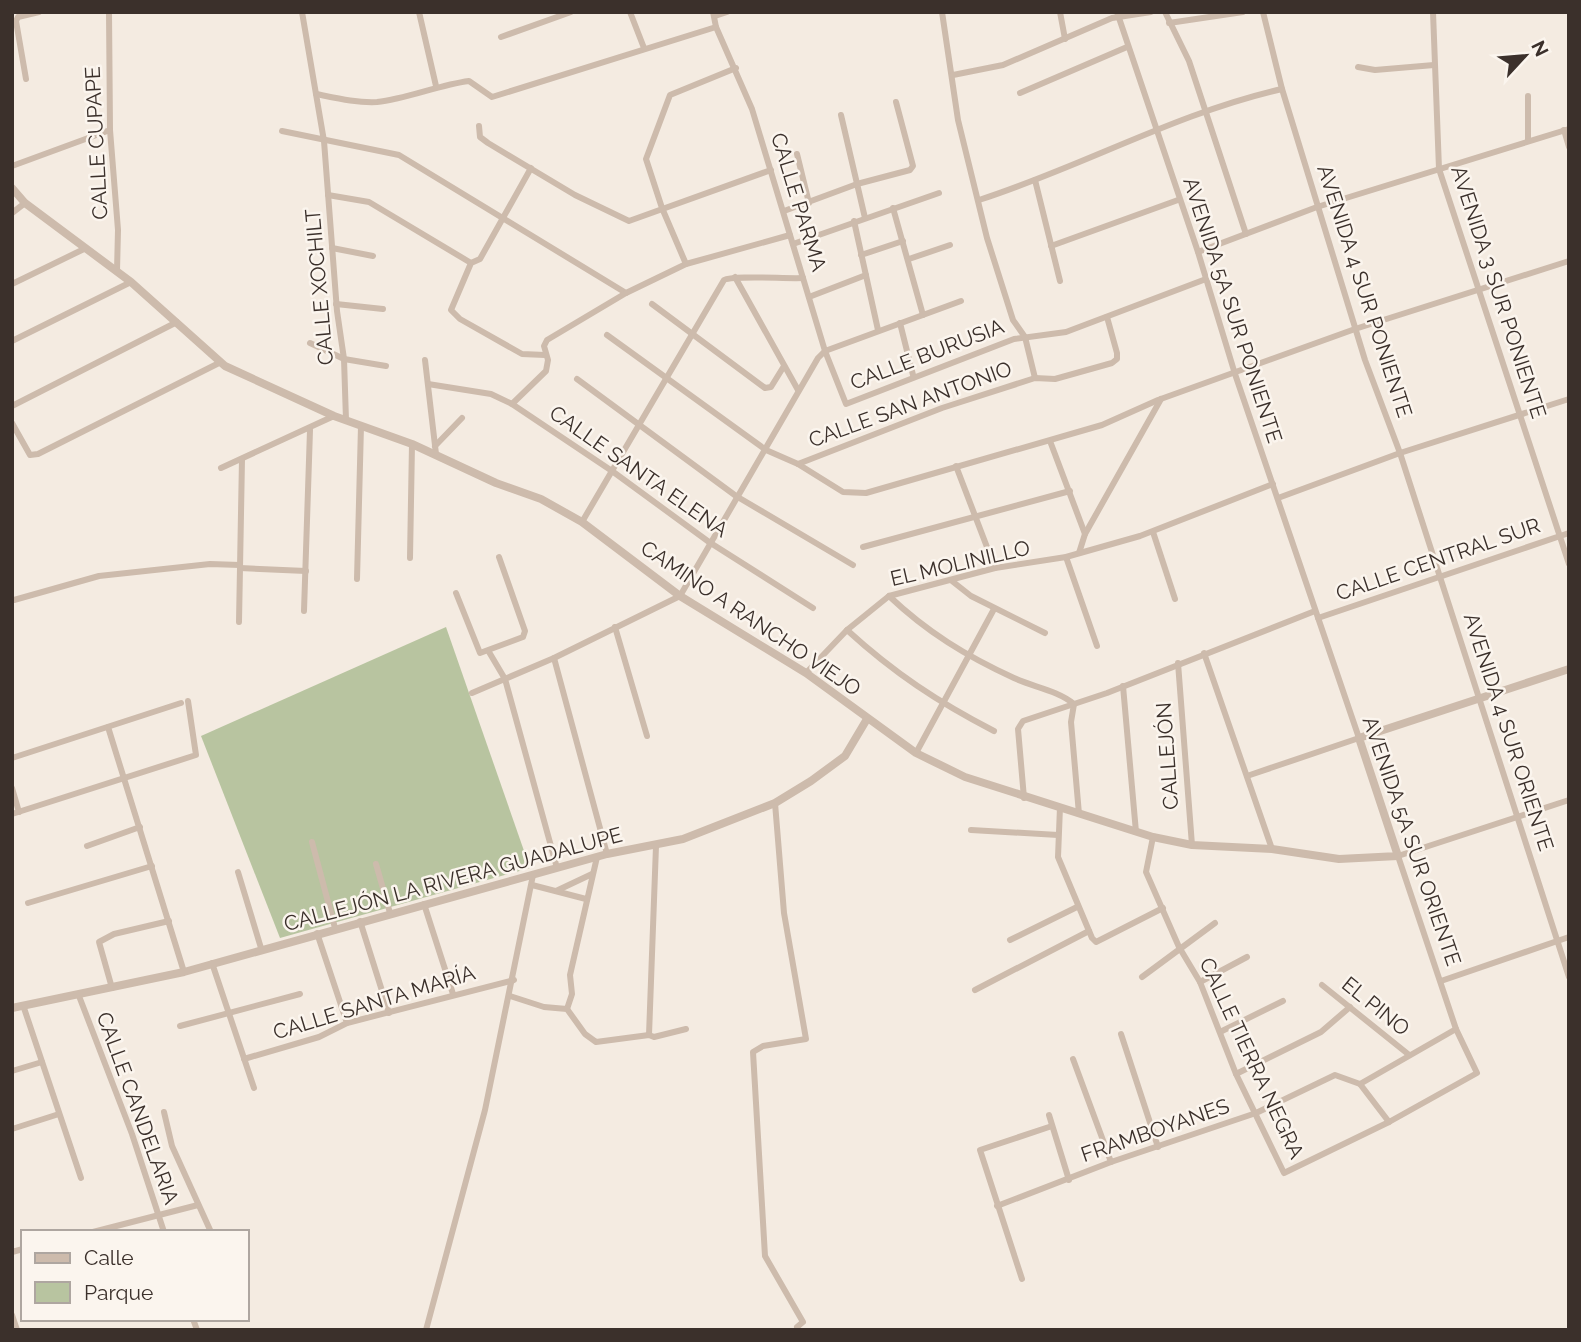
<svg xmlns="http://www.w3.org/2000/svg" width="1581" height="1342" viewBox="0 0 1581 1342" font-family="Raleway,sans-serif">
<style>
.green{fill:#b8c4a0}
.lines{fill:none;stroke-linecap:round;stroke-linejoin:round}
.minor{stroke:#cdbbac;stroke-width:6}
.tertiary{stroke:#cdbbac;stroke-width:8}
.labels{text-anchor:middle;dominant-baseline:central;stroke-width:5;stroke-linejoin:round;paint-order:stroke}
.street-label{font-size:21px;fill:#3b302b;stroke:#fbf5ee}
</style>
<rect width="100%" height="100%" fill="#f4ebe1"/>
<!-- green -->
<polygon class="green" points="446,627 530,868 280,938 201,736"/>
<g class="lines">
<!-- minor -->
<g class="minor">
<polyline points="109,12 110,130 118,230 117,271"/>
<polyline points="302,12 324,141 337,311 344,359 346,420"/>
<polyline points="419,12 436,86"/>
<polyline points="630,12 644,48"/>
<polyline points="713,12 716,27 752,109 825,351 846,404 1014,339 1066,332 1206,279"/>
<polyline points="942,12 958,120 987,238 1013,320 1025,337 1035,378"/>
<polyline points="1060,12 1065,39"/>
<polyline points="1117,12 1198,252 1235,374 1359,738 1247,776"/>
<polyline points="1165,12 1189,61 1246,234"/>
<polyline points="1263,12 1282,89 1365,360 1400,453 1569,977"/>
<polyline points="1433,12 1439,169 1569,564"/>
<polyline points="715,16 727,12"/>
<polyline points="1169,23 1243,12"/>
<polyline points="501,37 571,12"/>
<polyline points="1358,67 1375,70 1434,65"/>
<polyline points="953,75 1003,65 1112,18 1151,12"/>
<polyline points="26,79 16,21 18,17 39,12"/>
<polyline points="1020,93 1127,47"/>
<path d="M 316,94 C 336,98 357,103 377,102 C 407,99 438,85 469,81 L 492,97 L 716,27"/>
<polyline points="1528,96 1528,140"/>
<polyline points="841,115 865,218"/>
<polyline points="479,126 480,137 488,143 575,195 629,221 771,170"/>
<polyline points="1564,130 1569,147"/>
<polyline points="282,131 399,155 626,293 686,264 790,235"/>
<polyline points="797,154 809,203"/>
<polyline points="12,166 110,130"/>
<polyline points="531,168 480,259 471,263 451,310 460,319 522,354 545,355"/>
<polyline points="1035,180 1060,281"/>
<polyline points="328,195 369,202 471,263"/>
<path d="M 979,200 C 1082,167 1176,113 1282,89"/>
<polyline points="893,208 923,315"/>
<polyline points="784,211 857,184 910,170 913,166 896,102"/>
<polyline points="12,213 25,203"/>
<polyline points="854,221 878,330"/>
<polyline points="793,244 939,193"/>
<polyline points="1051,246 1178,200"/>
<polyline points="332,248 373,256"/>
<polyline points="1198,252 1317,207 1569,129"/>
<polyline points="861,255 903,241"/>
<polyline points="909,259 950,245"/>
<polyline points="686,264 662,208 646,159 670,95 736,68"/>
<polyline points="735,277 798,390"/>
<polyline points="12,284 84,249"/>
<polyline points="809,297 866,275"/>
<polyline points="336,304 383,309"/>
<polyline points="652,304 765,388 771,387 784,366"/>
<polyline points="900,323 913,375"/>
<polyline points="607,335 766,450 798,464 843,492 866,493 1102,425 1158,400 1355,329 1569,261"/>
<polyline points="12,341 131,282"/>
<polyline points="310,343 344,359 386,366"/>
<polyline points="425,360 436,454"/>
<polyline points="577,379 736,496 853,565"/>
<polyline points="428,384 491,394 512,404 612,471 709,542 813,608"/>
<polyline points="512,404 546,371 548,360 544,346 547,340 626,293"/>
<polyline points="12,406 177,322"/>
<polyline points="12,423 30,455 38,454 221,362"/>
<polyline points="1050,441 1085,534 1079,553"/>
<polyline points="435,446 462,418"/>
<polyline points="798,464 942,408 1035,378 1055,379 1112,363 1117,359 1117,353 1107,317"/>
<polyline points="956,466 995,568"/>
<polyline points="221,468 334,416"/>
<polyline points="1278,498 1400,453 1569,399"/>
<path d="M 582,522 L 724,280 C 733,275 787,279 803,278"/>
<polyline points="1153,532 1175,599"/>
<polyline points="1085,534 1161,399"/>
<polyline points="863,547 1070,491"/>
<polyline points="1066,557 1097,646"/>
<polyline points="410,558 412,444"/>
<polyline points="240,568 306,571"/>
<polyline points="357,579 361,426"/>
<polyline points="952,581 971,596 1045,633"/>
<polyline points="456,593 480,653 523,637 525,631 499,557"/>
<path d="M 889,596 C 927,632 966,656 1014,678 C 1033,687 1057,690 1074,704"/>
<polyline points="14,600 99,576 210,564 240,565"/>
<polyline points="304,611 310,430"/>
<polyline points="1318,618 1569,533"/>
<polyline points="239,622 242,459"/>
<polyline points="615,627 647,736"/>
<path d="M 847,630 C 894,673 938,702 994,731"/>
<polyline points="489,652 505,679 557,868"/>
<polyline points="1204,653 1272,849"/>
<polyline points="554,658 607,854"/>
<polyline points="1178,663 1192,845"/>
<polyline points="806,673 847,630 889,596 995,568 1066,557 1140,536 1273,484"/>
<polyline points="1123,686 1136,832"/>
<polyline points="472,693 554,658 680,596 818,358 825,351 961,301"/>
<polyline points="1074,704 1071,722 1079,814"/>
<polyline points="108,727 184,972"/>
<polyline points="916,753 994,609"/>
<polyline points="12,758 181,703"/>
<polyline points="12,788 19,812"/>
<polyline points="1024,798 1018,729 1023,721 1107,693 1315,611"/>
<polyline points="775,803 784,913 806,1039 763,1046 753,1052 765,1256 803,1322 797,1327"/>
<polyline points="1060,807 1058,857 1092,938 1096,942 1102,939 1163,908"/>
<polyline points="12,814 196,755 188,701"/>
<polyline points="971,830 1058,835"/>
<polyline points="1153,837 1146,872 1179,947 1200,982 1236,1074 1284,1173 1389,1122 1477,1073 1456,1029 1398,856 1569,800"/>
<polyline points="312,842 335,928"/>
<polyline points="87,846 140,827"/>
<polyline points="376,864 390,913"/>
<polyline points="238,872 261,948"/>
<polyline points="532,885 586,899"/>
<polyline points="556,891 592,874"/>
<polyline points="28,903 152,866"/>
<polyline points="424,904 453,994"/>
<polyline points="360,921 389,1013"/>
<polyline points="317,933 347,1023"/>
<polyline points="1010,940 1077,907"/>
<polyline points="212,963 254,1088"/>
<polyline points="1142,977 1215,923"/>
<polyline points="1441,981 1569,937"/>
<polyline points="1200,982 1247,957"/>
<polyline points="1322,985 1408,1054"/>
<polyline points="112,988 99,942 114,934 169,921"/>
<polyline points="975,990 1089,931"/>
<polyline points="79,996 132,1134 164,1232"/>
<polyline points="510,996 544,1007 567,1009 585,1034 596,1042 649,1035 654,1037 686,1029"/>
<polyline points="24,1008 81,1178"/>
<polyline points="567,1009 572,994 570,975 597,857"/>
<polyline points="180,1026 300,994"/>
<polyline points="1220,1032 1283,1001"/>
<polyline points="1121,1034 1158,1147"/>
<polyline points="649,1035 656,846"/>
<polyline points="244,1059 319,1037 347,1023 514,980"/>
<polyline points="1073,1059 1111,1162"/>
<polyline points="12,1071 42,1062"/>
<polyline points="1236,1074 1321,1032 1350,1007"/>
<polyline points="1360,1084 1456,1029"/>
<polyline points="164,1112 172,1146 211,1232"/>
<polyline points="1049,1115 1069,1180"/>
<polyline points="12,1129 59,1114"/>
<polyline points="997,1206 1111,1162 1256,1113 1335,1075 1360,1084 1389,1122"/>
<polyline points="93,1232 198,1205"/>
<polyline points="12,1252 23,1249"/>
<polyline points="1022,1279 980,1150 1052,1126"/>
<polyline points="12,1315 17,1330"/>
<polyline points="193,1319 197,1330"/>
<polyline points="426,1330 485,1110 533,875"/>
</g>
<!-- tertiary -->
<g class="tertiary">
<polyline points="12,188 25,203 131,282 225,366 334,416 412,444 496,483 541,499 582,522 680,596 806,673 916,753 965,777 1153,837 1192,845 1272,849 1339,859 1398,856 1359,738 1569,669"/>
<polyline points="12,1008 184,972 607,854 683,839 775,803 811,781 845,756 867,719"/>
</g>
</g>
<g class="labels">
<!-- street labels -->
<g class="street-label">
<text transform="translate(96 143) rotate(-93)">CALLE CUPAPE</text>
<text transform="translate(799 202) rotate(73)">CALLE PARMA</text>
<text transform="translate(319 287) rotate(-95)">CALLE XOCHILT</text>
<text transform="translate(1365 291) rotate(72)">AVENIDA 4 SUR PONIENTE</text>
<text transform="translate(1499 292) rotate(72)">AVENIDA 3 SUR PONIENTE</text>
<text transform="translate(1233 310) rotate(72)">AVENIDA 5A SUR PONIENTE</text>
<text transform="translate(927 354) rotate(-21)">CALLE BURUSIA</text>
<text transform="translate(910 404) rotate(-20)">CALLE SAN ANTONIO</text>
<text transform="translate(639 471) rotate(35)">CALLE SANTA ELENA</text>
<text transform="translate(1438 559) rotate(-19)">CALLE CENTRAL SUR</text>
<text transform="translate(960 563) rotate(-13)">EL MOLINILLO</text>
<text transform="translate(751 618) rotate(34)">CAMINO A RANCHO VIEJO</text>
<text transform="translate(1509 732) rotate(72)">AVENIDA 4 SUR ORIENTE</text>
<text transform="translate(1167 756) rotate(-94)">CALLEJÓN</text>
<text transform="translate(1412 841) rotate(71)">AVENIDA 5A SUR ORIENTE</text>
<text transform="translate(453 879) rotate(-15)">CALLEJÓN LA RIVERA GUADALUPE</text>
<text transform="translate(374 1002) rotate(-17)">CALLE SANTA MARÍA</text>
<text transform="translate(1376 1006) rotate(39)">EL PINO</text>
<text transform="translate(1252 1058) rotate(65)">CALLE TIERRA NEGRA</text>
<text transform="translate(138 1108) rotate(70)">CALLE CANDELARIA</text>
<text transform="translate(1155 1130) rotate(-19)">FRAMBOYANES</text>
</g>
</g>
<!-- border -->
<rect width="1581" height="1342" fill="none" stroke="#3b302b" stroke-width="28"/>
<!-- legend -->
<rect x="21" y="1230" width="228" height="91" fill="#fbf5ee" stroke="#aea6a0" stroke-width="2"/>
<rect x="35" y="1253" width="35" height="10" fill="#cdbbac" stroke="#aea6a0" stroke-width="2"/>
<text x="84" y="1265" font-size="21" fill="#3b302b">Calle</text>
<rect x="35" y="1282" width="35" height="21" fill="#b8c4a0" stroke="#aea6a0" stroke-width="2"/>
<text x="84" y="1300" font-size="21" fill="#3b302b">Parque</text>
<!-- north arrow -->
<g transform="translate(1525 56) rotate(64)" stroke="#fbf5ee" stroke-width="5" paint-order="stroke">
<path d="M0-5L12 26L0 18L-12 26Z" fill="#3b302b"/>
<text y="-10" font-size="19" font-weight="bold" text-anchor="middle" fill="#3b302b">N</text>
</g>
</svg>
